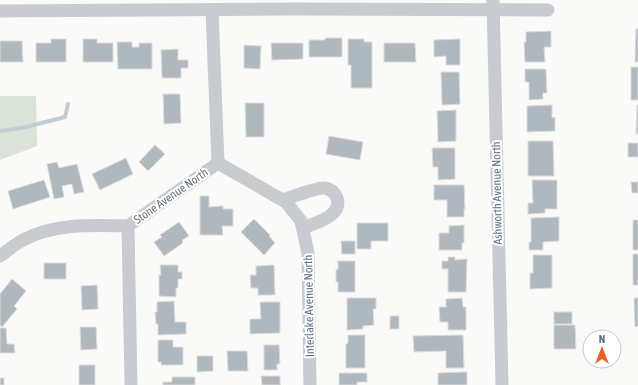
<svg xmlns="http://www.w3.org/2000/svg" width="638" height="385" viewBox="0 0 638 385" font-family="'Asap Condensed',sans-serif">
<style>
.green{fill:#dbe2d8}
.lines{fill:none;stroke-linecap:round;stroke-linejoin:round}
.stream{stroke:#c2ccd1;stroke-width:4}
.building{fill:#b0b8bf;stroke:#dcdcda}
.minor{stroke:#c8ccd0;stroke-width:13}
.labels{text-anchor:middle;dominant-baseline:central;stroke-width:4;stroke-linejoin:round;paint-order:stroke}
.street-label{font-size:12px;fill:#637485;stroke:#fff}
</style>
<rect width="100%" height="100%" fill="#fafaf8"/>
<!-- green -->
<polygon class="green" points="0,96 36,96 37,146 0,160"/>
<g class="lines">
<!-- stream -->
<polyline class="stream" points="0,131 22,128 65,117 68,104"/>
</g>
<!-- building -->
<g class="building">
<polygon points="636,29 638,29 638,62 635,62"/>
<polygon points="551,31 551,47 544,47 545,62 525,62 524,42 526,42 526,32"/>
<polygon points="325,38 342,38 342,57 309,57 309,40 325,40"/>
<polygon points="51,39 66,39 66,62 36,62 36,43 51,43"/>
<polygon points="83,39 97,39 97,43 113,43 113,62 83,62"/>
<polygon points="348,39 364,39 364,42 372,42 372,88 351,88 351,65 348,65"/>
<polygon points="460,39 460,65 446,65 446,56 434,57 434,40"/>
<polygon points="0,41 22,41 23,62 0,62"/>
<polygon points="117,42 132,42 132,47 139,47 139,43 152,43 152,69 118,69"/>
<polygon points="271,43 303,43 303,59 272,60"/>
<polygon points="384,43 415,43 416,62 384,62"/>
<polygon points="244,45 261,46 260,69 244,68"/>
<polygon points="178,49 178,60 188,60 188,68 181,68 181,78 162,78 161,50"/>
<rect x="631" y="67" width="7" height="33"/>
<polygon points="525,69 546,69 547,93 543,93 543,99 529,100 529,82 525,82"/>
<polygon points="441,72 459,72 460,104 442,105"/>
<polygon points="163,94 180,94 181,123 164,124"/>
<polygon points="245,103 264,103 264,137 246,137"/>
<polygon points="552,105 552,118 555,117 555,131 527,132 527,106"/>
<polygon points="637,105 638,105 638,134 636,134"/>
<polygon points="456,110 456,141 438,142 437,111"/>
<polygon points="329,136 363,142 360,160 326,154"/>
<polygon points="528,141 553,141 554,176 528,176"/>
<rect x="628" y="143" width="10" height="14"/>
<polygon points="155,145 165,154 148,171 139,162"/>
<polygon points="432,148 455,148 455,179 438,180 438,167 433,167"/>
<polygon points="126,158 133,174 100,190 92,174"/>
<polygon points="57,162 59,168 77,164 84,192 74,194 72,184 62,186 64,197 54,199 47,164"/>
<polygon points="44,180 50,197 13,209 8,191"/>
<polygon points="532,180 557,180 557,209 545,209 545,213 528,214 528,203 533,203"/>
<polygon points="631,182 638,182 638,193 632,193"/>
<polygon points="434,185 464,185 465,209 464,209 464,217 447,217 447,200 434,200"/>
<polygon points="200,196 209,196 209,207 223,206 223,209 233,209 233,226 222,226 223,235 200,235"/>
<polygon points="559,217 559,241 543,242 543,250 529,250 529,242 531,242 531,218"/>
<polygon points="254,219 270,235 269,236 275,243 264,255 241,232"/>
<rect x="633" y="220" width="5" height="30"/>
<polygon points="179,222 189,236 182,240 183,243 164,256 154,242 162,237 160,235"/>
<polygon points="357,223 388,223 388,241 371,241 371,249 357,249"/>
<polygon points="464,225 464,243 462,243 462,250 439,250 439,233 449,233 449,226"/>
<polygon points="341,241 355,241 355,254 342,254"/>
<rect x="633" y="254" width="5" height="31"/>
<polygon points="533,255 552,255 552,288 530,289 530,273 533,273"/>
<polygon points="448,257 455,257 455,260 467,259 466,292 448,292 448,269 442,269 442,261 448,261"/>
<polygon points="338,261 355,261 355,292 338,292 338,282 336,282 336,270 338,269"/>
<rect x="44" y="263" width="22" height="16"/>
<polygon points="160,265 178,265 178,272 182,272 182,279 178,279 178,288 176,288 176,297 159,296 159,275 161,275"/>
<polygon points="274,265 275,295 258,295 258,288 251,288 250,275 256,275 256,266"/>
<polygon points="12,279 26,291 14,306 17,309 2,327 0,325 0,294"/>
<polygon points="97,285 98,309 82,310 81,286"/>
<polygon points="347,298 376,298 376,309 373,309 374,325 363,326 363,329 347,330"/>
<polygon points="462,298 463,307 466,307 466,330 448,330 448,322 440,322 439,307 446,307 446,299"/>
<polygon points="634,298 638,298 638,326 635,327"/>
<polygon points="174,301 175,322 186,322 186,334 158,335 158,324 156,324 155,312 157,312 157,302"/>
<polygon points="260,302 280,302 280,333 250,334 250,319 261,319"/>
<rect x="554" y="312" width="18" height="12"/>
<rect x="390" y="316" width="9" height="13"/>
<polygon points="554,325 575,325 576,349 554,349"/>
<polygon points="80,327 96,327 97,349 81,350"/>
<polygon points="0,328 6,328 7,344 14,344 15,353 0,353"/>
<polygon points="348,335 365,335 365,368 346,368 346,344 348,343"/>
<polygon points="463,335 464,368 446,368 446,351 414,352 413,336"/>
<polygon points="158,340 173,340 173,347 183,347 183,365 161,365 161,362 158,362"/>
<polygon points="264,345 279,345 280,364 277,364 277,370 264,370"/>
<polygon points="227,351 247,351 248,371 228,371"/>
<polygon points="197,356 213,356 213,371 197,372"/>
<rect x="79" y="365" width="16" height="20"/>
<polygon points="467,372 467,385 438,385 438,373"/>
<polygon points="339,373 367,373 367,382 357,382 357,385 339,385"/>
<polygon points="261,376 280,376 280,384 281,385 262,385"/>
<polygon points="172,377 195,377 195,385 163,385 163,382 172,382"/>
<rect x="0" y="378" width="4" height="7"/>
</g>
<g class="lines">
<!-- minor -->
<g class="minor">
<polyline points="493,0 502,385"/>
<polyline points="0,11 293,9 548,10"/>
<polyline points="218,163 286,202 301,221 308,253 310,385"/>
<path d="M 283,200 C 292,197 317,187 325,188 C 331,189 335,193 337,198 C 343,216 315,223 303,228"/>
<path d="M 0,256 C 7,251 15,244 23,240 C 55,223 92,225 128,226"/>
<polyline points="131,385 128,226 218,163 212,10"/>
</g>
</g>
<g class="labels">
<!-- street labels -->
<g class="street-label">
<text transform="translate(497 193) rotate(-91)">Ashworth Avenue North</text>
<text transform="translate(171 196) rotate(-35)">Stone Avenue North</text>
<text transform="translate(309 306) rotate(-91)">Interlake Avenue North</text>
</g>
</g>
<!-- north arrow -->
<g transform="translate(602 349)"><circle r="19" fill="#ffffff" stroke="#c1c7ce"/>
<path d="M0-3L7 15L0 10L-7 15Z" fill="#ef5e23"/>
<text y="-6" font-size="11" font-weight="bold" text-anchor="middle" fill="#637485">N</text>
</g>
</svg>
